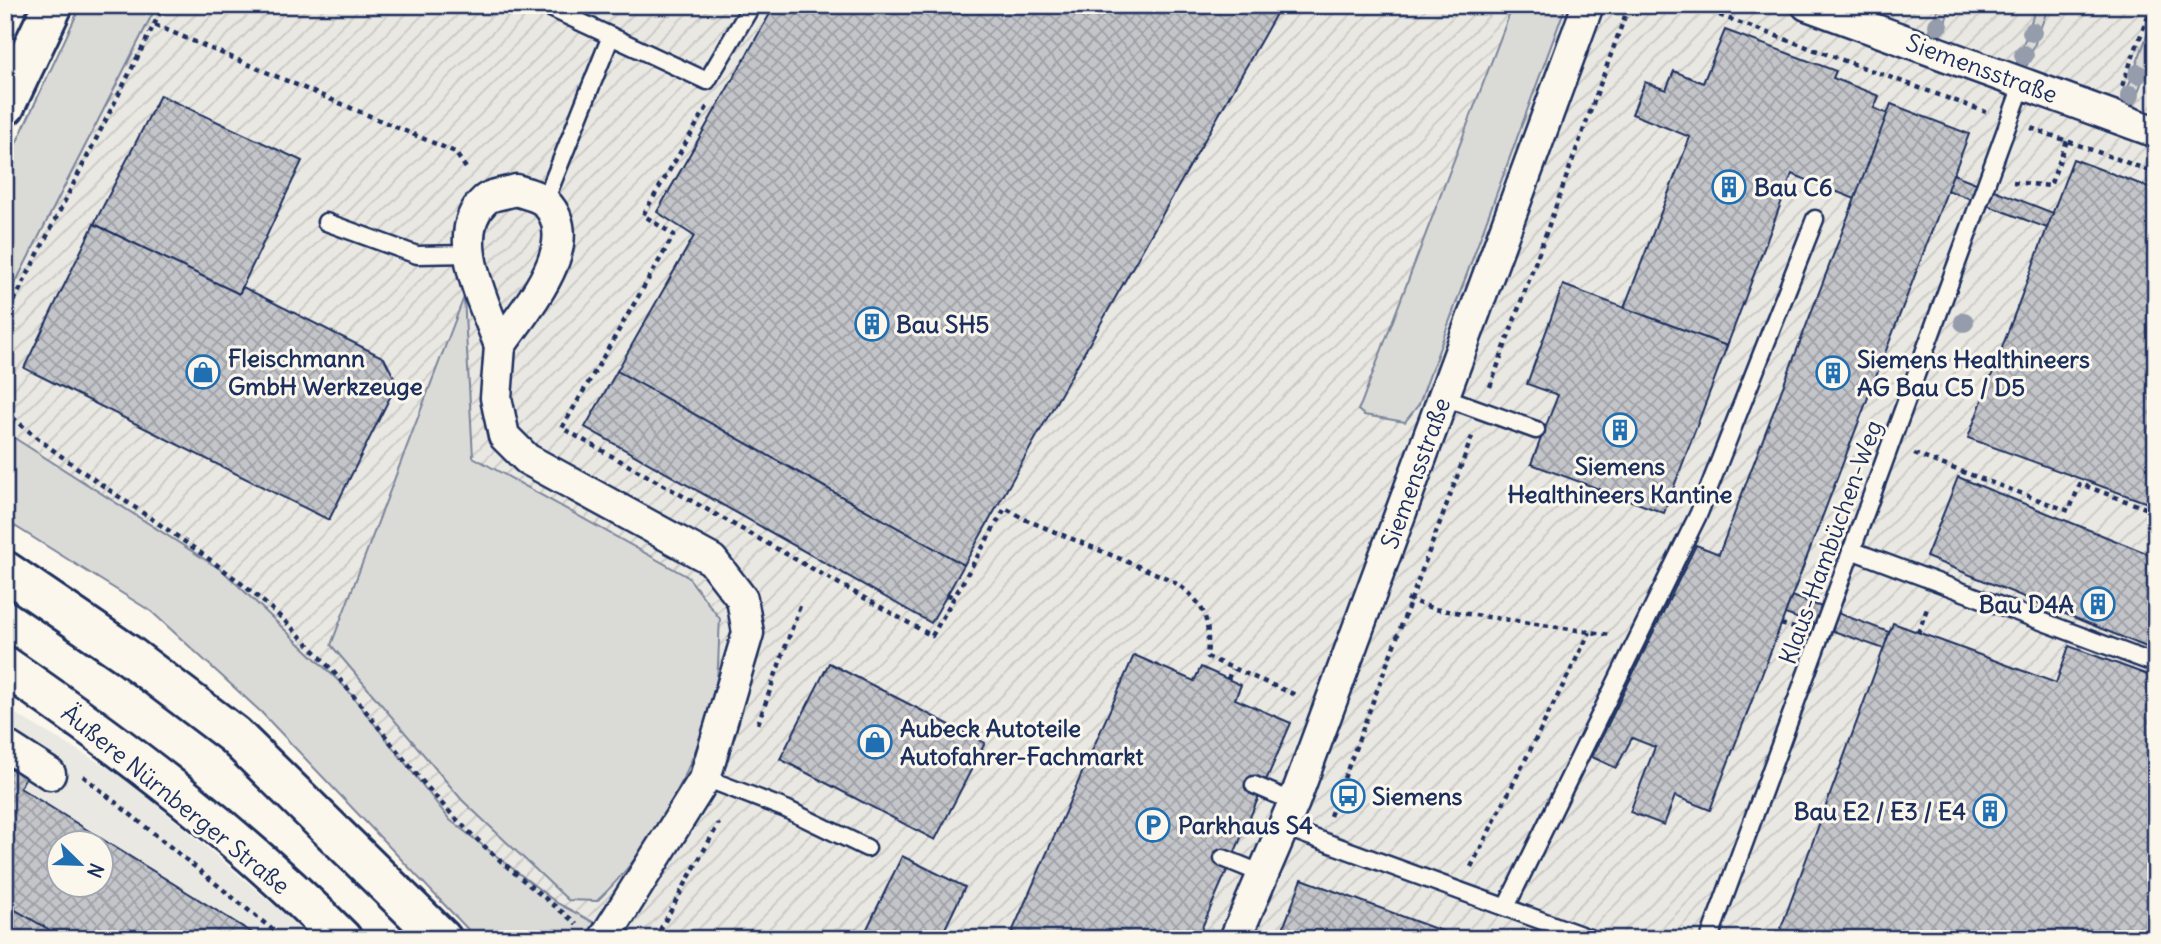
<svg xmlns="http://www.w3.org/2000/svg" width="2161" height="944" viewBox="0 0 2161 944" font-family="Delius,sans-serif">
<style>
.built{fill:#eae8e2;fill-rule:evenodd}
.industrial{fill:url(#industrial-furrows)}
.grass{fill:#dadad7;stroke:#7a849a;stroke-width:2}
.building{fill:url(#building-cross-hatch);stroke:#1b2f5e;stroke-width:2;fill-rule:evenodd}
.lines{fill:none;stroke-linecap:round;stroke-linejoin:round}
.service-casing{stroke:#1b2f5e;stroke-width:21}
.minor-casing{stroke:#1b2f5e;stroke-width:35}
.secondary-casing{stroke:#1b2f5e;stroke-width:44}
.primary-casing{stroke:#1b2f5e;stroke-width:44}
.path{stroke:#1b2f5e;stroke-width:4.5;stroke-dasharray:5 5;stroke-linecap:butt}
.service{stroke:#fbf7ec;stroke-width:16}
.minor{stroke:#fbf7ec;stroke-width:30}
.secondary{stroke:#fbf7ec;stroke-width:38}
.primary{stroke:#fbf7ec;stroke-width:38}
.tree{fill:#959cab}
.labels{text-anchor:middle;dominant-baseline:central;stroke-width:6;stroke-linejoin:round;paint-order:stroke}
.street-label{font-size:24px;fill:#1b2f5e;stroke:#fbf7ec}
.poi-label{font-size:24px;font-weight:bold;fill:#1b2f5e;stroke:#fbf7ec;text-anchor:start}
</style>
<defs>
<pattern id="industrial-furrows" width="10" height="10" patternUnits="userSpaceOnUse" patternTransform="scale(1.75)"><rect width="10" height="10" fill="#eae8e2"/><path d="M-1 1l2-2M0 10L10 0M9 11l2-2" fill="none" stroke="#c8c7c4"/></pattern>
<pattern id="building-cross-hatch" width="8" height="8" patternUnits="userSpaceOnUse" patternTransform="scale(1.75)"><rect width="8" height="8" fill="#c3c5c9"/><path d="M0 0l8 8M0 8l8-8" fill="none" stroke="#9ea0a6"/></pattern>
</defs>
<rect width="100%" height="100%" fill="#fbf7ec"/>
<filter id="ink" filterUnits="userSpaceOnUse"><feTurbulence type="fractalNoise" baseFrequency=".0143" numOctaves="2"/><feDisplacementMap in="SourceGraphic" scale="14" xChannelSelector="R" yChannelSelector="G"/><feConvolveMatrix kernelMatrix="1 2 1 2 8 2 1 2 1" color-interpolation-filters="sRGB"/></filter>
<g filter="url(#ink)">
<!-- built -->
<path class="built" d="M 5,708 L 124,777 L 288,917 L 309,939 L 5,939 ZM 60,842 L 102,842 L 102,884 L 60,884 Z"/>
<!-- industrial -->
<polygon class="industrial" points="157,5 2156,5 2156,939 625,939 557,903 450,820 346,688 223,571 5,432 5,303"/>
<!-- grass -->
<g class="grass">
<polygon points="81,5 157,5 5,303 5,167"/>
<polygon points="1513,5 1566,5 1419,404 1405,422 1364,415 1358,410 1361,404"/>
<polygon points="1939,5 1951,5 1941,34 1930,30"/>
<polygon points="2037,5 2049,5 2027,65 2017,62"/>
<polygon points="2156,11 2156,44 2133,105 2123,101"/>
<path d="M 464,297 L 473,457 L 688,577 L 720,619 C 718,644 720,674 713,699 C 692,773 653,848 597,901 L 568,900 L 462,800 L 331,645 Z"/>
<polygon points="5,432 223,571 346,688 450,820 557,903 625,939 477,939 261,712 152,612 5,520"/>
</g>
<!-- building -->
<g class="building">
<polygon points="775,5 1281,5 964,565 617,371 694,236 657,212"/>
<polygon points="1725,30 1836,71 1833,78 1879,96 1874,108 1888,114 1855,199 1792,174 1727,346 1624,308 1690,137 1632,114 1645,82 1666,90 1674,71 1703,83"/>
<polygon points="160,95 302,161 239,294 94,224"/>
<polygon points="1891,104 1969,134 1710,810 1675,796 1664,825 1630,812 1655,747 1632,738 1616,768 1592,757 1696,545 1719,554"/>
<polygon points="2073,159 2156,190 2156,506 1968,438"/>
<polygon points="1953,174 2053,213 2047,228 1947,190"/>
<polygon points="94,224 239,294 243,287 384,358 397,383 329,520 24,368"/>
<polygon points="1563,285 1727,346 1664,513 1531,464 1558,395 1527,384"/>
<polygon points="617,371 964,565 931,623 585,427"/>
<polygon points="1958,477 2156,557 2156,651 1926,557"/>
<polygon points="1792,596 1889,632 1884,649 1785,614"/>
<polygon points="1893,623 2056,683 2069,646 2156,678 2156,939 1777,939"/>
<polygon points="1134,655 1194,681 1201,667 1241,685 1235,699 1291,723 1197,939 1009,939"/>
<polygon points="829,663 985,743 935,840 780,759"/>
<path d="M 5,763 L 26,776 L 20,788 L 262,939 L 65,939 L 5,904 ZM 60,842 L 102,842 L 102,884 L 60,884 Z"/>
<polygon points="902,856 965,887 940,939 862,939"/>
<polygon points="1302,879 1463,939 1279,939"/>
<polygon points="5,904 65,939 5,939"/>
</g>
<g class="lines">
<defs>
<g id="service">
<polyline points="544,5 707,81 752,5"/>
<polyline points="545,201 611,36"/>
<polyline points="326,222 417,255 469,254"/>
<polyline points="1444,397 1536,430"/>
<polyline points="1851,550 2156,664"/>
<polyline points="705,778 786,809 867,848"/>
<polyline points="1254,785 1294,802"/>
<polyline points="1284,827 1592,939"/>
<polyline points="1223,858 1265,875"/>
<polyline points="1506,907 1699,513 1815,219"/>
<polyline points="1709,939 2023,83"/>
</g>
<g id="minor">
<polyline points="1807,5 2156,132"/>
<path d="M 516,190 C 524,193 540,196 546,203 C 585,244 524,310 500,346 C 486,306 447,234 485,200 C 492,194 507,193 516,190 Z"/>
<polyline points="500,346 496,398 504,436 527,459 712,560 742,599 748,633 705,778 604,939"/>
<polyline points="5,745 50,774"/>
<polyline points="1235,939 1294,802 1588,5"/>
</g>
<g id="secondary">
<polyline points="5,571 127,654 234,735 442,939"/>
<path d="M 5,666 C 124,748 240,836 342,939"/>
</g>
<polyline id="primary" points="5,106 53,5"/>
</defs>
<!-- service casing -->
<use href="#service" class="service-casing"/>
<!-- minor casing -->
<use href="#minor" class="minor-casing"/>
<!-- secondary casing -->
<use href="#secondary" class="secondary-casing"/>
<!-- primary casing -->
<use href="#primary" class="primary-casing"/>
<!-- path -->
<g class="path">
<polyline points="1691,5 1986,112"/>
<polyline points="155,25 455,152 468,171"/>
<polyline points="2122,86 2152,5"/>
<path d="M 707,107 L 643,215 L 674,235 L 562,428 L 932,636 L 1005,508 L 1024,519 L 1169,579 C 1204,600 1211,617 1207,657 L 1298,696"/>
<polyline points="2031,128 2156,173"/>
<polyline points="2013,182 2050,186 2067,141"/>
<polyline points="5,319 164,5"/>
<polyline points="1490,387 1629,5"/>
<path d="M 5,411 C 99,494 215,548 303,639 C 349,685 386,740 429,789 C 473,841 525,882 577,924"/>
<polyline points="1914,454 2069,511 2080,484 2156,512"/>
<polyline points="947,594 954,598"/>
<polyline points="1407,599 1434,609 1611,635"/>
<polyline points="1781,624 1797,629"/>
<polyline points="1918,633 1928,606"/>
<polyline points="1228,679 1232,669"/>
<polyline points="758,724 801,603"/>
<polyline points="83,776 284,939"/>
<polyline points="1330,816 1473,434"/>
<polyline points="1471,867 1590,632"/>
<polyline points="655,939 719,823"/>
</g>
<!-- service -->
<use href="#service" class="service"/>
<!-- minor -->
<use href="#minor" class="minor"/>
<!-- secondary -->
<use href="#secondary" class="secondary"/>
<!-- primary -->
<use href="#primary" class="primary"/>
</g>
<!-- trees -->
<g class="tree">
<circle cx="1938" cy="25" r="10"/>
<circle cx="2032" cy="32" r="10"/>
<circle cx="2024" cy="55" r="10"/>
<circle cx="2138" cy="74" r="10"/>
<circle cx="2130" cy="95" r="10"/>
<circle cx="1964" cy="322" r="10"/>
</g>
</g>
<!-- icons -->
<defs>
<symbol id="building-ring" viewBox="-11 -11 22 22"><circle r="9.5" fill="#fbf7ec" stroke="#1f6fb2" stroke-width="1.5"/><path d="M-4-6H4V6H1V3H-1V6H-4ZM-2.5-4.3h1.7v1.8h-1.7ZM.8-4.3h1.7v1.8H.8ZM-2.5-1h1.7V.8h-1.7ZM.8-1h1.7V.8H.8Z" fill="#1f6fb2"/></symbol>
<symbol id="shop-ring" viewBox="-11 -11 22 22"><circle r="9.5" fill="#fbf7ec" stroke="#1f6fb2" stroke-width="1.5"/><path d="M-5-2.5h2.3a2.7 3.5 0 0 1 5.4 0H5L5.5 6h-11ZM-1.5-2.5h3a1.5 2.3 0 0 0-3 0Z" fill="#1f6fb2"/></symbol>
<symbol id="bus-ring" viewBox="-11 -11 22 22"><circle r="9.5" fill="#fbf7ec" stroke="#1f6fb2" stroke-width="1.5"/><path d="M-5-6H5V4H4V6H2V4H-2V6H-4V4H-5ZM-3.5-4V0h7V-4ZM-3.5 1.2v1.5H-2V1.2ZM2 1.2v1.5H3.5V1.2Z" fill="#1f6fb2"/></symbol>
<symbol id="parking-ring" viewBox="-11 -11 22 22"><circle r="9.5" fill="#fbf7ec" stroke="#1f6fb2" stroke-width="1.5"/><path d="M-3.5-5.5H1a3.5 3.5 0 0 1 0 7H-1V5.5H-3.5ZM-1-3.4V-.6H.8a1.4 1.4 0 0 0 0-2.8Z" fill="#1f6fb2"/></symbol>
</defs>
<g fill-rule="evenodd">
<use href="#building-ring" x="1710" y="168" width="38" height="38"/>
<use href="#building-ring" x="853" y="305" width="38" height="38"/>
<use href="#shop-ring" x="184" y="353" width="38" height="38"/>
<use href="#building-ring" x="1814" y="354" width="38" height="38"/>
<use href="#building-ring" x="1601" y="411" width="38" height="38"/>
<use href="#building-ring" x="2079" y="585" width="38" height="38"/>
<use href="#shop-ring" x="856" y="723" width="38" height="38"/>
<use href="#bus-ring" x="1329" y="777" width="38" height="38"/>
<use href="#building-ring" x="1971" y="792" width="38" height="38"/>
<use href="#parking-ring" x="1134" y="806" width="38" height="38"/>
</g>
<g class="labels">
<!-- street labels -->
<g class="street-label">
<text transform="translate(1982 68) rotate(20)">Siemensstraße</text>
<text transform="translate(1415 473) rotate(-70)">Siemensstraße</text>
<text transform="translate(1830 542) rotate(-70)">Klaus-Hambüchen-Weg</text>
<text transform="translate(176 799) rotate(39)">Äußere Nürnberger Straße</text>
</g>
<!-- poi labels -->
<g class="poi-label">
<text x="1754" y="187">Bau C6</text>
<text x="896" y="324">Bau SH5</text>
<text x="228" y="358">Fleischmann<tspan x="228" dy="28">GmbH Werkzeuge</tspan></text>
<text x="1857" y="359">Siemens Healthineers<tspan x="1857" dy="28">AG Bau C5 / D5</tspan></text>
<text x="1620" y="466" text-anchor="middle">Siemens<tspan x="1620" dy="28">Healthineers Kantine</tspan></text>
<text x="2074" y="604" text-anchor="end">Bau D4A</text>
<text x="900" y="728">Aubeck Autoteile<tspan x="900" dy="28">Autofahrer-Fachmarkt</tspan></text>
<text x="1372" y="796">Siemens</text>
<text x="1966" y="811" text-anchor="end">Bau E2 / E3 / E4</text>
<text x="1178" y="825">Parkhaus S4</text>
</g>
</g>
<!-- margin -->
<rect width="2161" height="944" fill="none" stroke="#fbf7ec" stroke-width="28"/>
<rect x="14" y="14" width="2133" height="916" fill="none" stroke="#1b2f5e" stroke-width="2.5" filter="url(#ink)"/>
<!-- north arrow -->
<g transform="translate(80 864) rotate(113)"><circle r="33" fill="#fbf7ec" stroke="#a1a7b3" stroke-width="2"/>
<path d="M0-5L12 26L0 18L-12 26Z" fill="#1f6fb2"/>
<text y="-10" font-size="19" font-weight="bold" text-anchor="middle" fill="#1b2f5e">N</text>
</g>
</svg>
